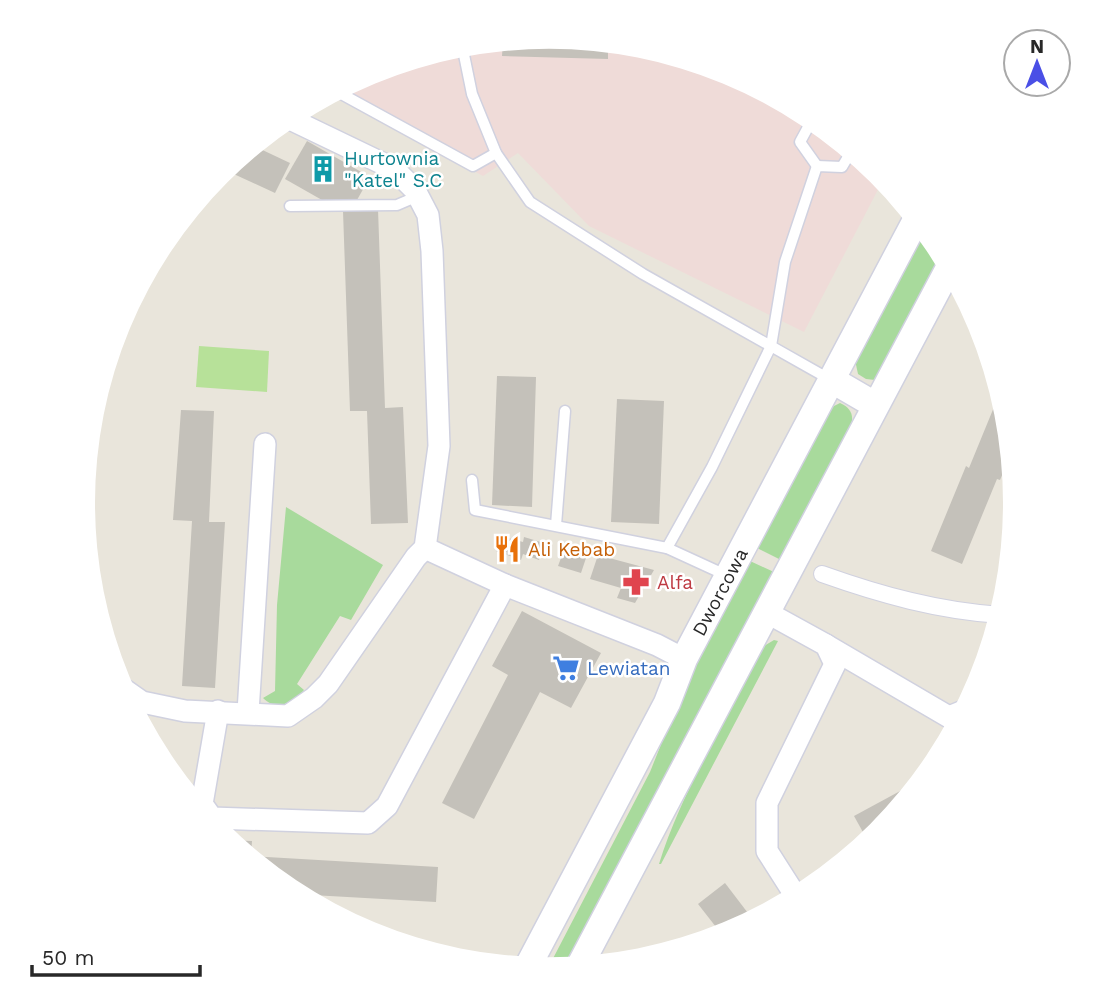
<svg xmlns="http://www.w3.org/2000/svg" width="1100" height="1007" viewBox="0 0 1100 1007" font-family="'Work Sans',sans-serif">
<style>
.medical{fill:#efdbd8}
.green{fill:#a8da9c}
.pitch{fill:#b7e199}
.building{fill:#c4c1ba}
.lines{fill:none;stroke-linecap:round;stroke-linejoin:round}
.service-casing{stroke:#d0d1df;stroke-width:13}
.pedestrian-casing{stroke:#d0d1df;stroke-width:18}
.minor-casing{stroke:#d0d1df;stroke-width:24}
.tertiary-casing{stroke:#d0d1df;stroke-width:29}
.service{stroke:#fff;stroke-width:10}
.pedestrian{stroke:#fff;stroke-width:16}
.minor{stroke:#fff;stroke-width:21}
.tertiary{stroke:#fff;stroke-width:26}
.labels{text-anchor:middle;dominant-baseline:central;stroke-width:5;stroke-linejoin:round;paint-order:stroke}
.culture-label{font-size:19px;fill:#0d838f;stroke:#fff;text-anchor:start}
.food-label{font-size:19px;fill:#c56008;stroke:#fff;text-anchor:start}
.health-label{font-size:19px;fill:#be3a42;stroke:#fff;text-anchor:start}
.street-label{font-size:19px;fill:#282828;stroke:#fff}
.shop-label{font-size:19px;fill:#366cbe;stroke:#fff;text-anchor:start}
</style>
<rect width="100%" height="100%" fill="#e9e5db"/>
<!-- medical -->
<polygon class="medical" points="550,37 641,46 729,72 810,116 880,174 884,178 804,332 589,226 518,153 483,176 332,93 372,72 459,46"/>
<!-- green -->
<g class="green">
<polygon points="925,228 942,252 875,380 866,379 858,374 855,360"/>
<path d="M 840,403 C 851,408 854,415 851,426 L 781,560 L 757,548 L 832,407 Z"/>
<path d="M 286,507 L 383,565 L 351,620 L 340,616 L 297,684 L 304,690 C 293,704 277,712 263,698 L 275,691 L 277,605 Z"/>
<polygon points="750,561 774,572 563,969 547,970 650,772 682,692"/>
<path d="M 774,640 L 778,641 L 661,864 L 659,864 C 683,787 728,718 764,646 Z"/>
</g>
<!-- pitch -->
<polygon class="pitch" points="199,346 269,351 267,392 196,387"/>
<!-- building -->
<g class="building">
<polygon points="550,37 608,42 608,59 502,56 503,41"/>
<polygon points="307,141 370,177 357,200 322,200 285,179"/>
<polygon points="254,146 290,163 275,193 225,170"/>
<polygon points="378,209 385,408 403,407 408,523 371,524 367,411 350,411 343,211"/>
<polygon points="497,376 536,377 532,507 492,505"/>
<polygon points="1001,390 1008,413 1012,452 1000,480 997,479 962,564 931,551 966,466 969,468"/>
<polygon points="617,399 664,401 659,524 611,522"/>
<polygon points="181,410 214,411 209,522 225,522 215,688 182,686 192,521 173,520"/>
<polygon points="501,536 523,542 524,537 544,543 539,560 523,554 521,560 496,551"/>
<polygon points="564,550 586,558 581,573 558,566"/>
<polygon points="598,555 654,570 635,603 617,598 621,588 590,579"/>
<polygon points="522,611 601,653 571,708 540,692 474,819 442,803 508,675 492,666"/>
<polygon points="926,777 880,834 869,843 854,816"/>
<polygon points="227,840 252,841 251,856 438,867 436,902 294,894"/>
<polygon points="725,883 754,921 723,936 698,904"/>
</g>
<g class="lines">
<defs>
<g id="service">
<polyline points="462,45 472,94 496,153 530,202 643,274 831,380"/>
<polyline points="336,91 473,166 496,153"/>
<polyline points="813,118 800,142 817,166"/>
<polyline points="290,206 397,205 418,196"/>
<polyline points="472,480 475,510 667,548 728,576"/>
<polyline points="556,525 565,411"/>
<polyline points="667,548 712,467 771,346 785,262 817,166 842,167 852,150"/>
</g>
<path id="pedestrian" d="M 822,574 C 881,595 939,611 1001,615"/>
<g id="minor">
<polyline points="425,548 505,585 657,645 684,659"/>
<polyline points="766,612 826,645 835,664 767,803 767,851 797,898"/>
<polyline points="826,645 949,717 966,710"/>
<polyline points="122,688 142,702 185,711 288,716 314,698 328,684 416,557 425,548 439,446 432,251 428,215 415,190 394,169 288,118"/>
<polyline points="218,711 202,804 212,818 368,823 387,806 505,585"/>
<polyline points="248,712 265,444"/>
</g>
<g id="tertiary">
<polyline points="832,380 875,405"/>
<polyline points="579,967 950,266"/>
<polyline points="527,968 667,703 684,659 917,218"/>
</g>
</defs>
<!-- service casing -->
<use href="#service" class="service-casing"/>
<!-- pedestrian casing -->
<use href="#pedestrian" class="pedestrian-casing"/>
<!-- minor casing -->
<use href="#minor" class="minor-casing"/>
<!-- tertiary casing -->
<use href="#tertiary" class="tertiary-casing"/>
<!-- service -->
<use href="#service" class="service"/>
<!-- pedestrian -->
<use href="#pedestrian" class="pedestrian"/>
<!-- minor -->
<use href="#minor" class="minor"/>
<!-- tertiary -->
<use href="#tertiary" class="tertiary"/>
</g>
<!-- icons -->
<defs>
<symbol id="building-bare" viewBox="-9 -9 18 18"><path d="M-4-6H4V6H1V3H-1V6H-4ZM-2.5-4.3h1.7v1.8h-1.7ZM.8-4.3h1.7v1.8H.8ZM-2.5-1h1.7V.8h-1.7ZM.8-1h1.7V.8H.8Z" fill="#0f9aa8" stroke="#fff" stroke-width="2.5" paint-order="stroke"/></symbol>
<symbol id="restaurant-bare" viewBox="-9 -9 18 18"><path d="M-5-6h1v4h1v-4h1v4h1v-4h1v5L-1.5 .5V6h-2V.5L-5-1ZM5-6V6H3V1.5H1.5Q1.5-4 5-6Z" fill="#e8710a" stroke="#fff" stroke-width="2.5" paint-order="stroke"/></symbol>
<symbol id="pharmacy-bare" viewBox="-9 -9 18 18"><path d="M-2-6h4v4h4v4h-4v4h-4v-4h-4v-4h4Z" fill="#e0444e" stroke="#fff" stroke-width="2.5" paint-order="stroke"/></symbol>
<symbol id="supermarket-bare" viewBox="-9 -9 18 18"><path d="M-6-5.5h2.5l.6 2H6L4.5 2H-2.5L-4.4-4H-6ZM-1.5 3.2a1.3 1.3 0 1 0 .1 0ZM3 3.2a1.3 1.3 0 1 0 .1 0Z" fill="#3f7fe0" stroke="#fff" stroke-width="2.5" paint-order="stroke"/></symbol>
</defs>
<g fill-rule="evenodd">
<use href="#building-bare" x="304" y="150" width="38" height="38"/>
<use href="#restaurant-bare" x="488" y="530" width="38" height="38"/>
<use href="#pharmacy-bare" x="617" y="563" width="38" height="38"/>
<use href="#supermarket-bare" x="547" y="649" width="38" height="38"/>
</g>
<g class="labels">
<!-- culture labels -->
<g class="culture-label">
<text x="344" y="158">Hurtownia<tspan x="344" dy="22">"Katel" S.C</tspan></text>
</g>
<!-- food labels -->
<g class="food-label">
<text x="528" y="549">Ali Kebab</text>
</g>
<!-- health labels -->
<g class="health-label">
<text x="657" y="582">Alfa</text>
</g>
<!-- street labels -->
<g class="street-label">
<text transform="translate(720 592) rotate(-62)">Dworcowa</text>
</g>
<!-- shop labels -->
<g class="shop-label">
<text x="587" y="668">Lewiatan</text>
</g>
</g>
<!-- crop -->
<path d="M0 0H1100V1007H0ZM95 503a454 454 0 1 1 908 0a454 454 0 1 1-908 0Z" fill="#fff" fill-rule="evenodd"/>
<!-- north arrow -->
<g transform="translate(1037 63)"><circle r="33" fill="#ffffff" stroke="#a9a9a9" stroke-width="2"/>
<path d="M0-5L12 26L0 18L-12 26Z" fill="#4a4fe6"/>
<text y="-10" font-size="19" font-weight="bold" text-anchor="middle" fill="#282828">N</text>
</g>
<!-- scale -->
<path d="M32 965v10h168v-10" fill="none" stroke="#282828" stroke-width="3.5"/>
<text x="42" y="965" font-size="21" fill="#282828" stroke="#ffffff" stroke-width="5" paint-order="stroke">50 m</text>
</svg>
